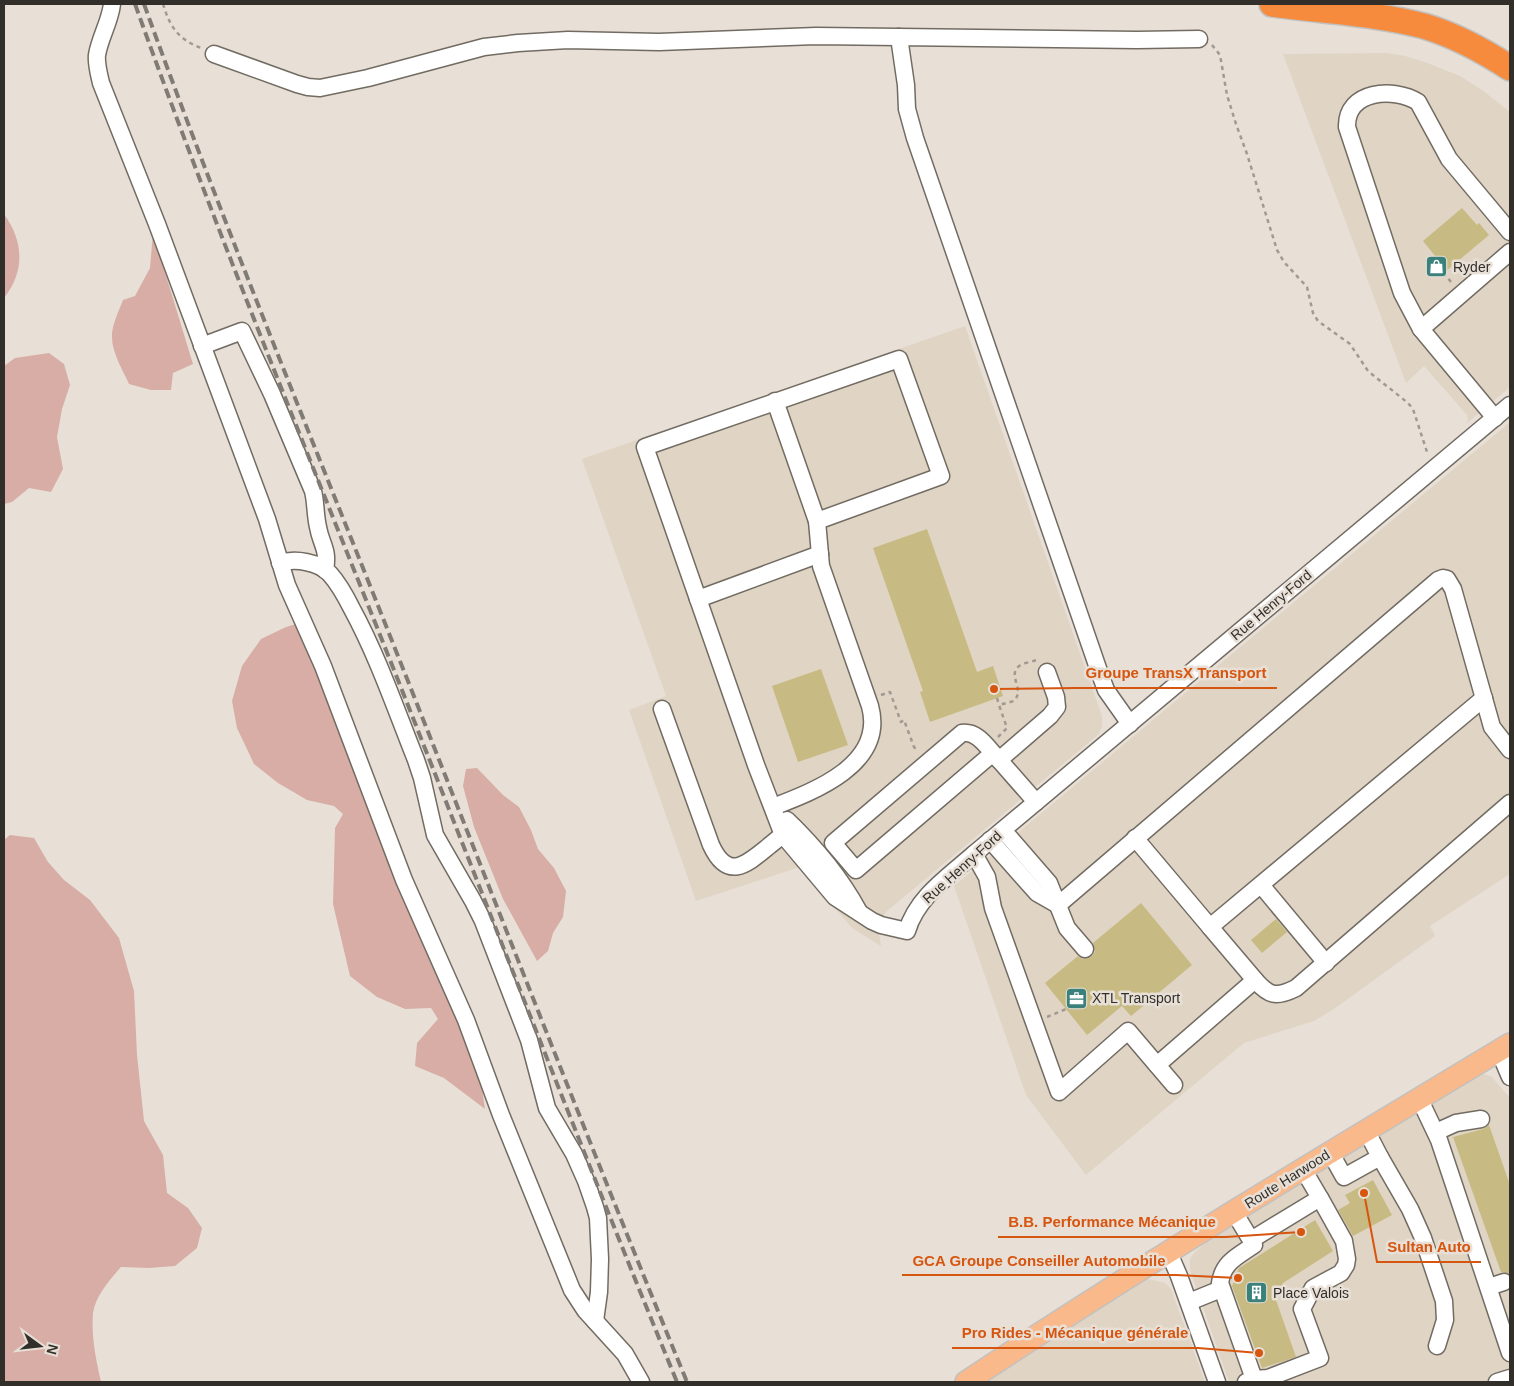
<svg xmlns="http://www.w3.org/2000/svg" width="1514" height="1386" viewBox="0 0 1514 1386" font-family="Arial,sans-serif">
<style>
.built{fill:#e0d4c4}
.green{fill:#d7ada5}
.building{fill:#c7bb83}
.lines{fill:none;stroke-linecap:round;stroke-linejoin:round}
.minor-casing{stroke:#716b62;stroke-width:19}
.major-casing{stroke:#c2c1bf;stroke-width:24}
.highway-casing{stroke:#c2c1bf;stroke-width:28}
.path{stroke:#a09a93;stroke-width:2.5;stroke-dasharray:4 4;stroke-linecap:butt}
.minor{stroke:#fff;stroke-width:16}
.major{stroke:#fab98b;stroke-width:21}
.highway{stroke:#f78b3d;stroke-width:25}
.rail{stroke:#807b75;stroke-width:4;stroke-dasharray:10 5;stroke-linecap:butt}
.labels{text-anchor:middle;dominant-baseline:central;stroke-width:5;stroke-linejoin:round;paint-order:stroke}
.poi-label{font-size:14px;fill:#322f2b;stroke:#e8e0d7;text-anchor:start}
.street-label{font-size:14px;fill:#322f2b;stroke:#e8e0d7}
.leader{fill:none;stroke:#d6550f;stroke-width:2}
.callout-dot{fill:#d6550f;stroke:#e8e0d7;stroke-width:2}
.callout-label{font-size:15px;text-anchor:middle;font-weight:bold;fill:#d6550f;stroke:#e8e0d7;stroke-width:5;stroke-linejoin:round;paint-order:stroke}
</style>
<rect width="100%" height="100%" fill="#e8e0d7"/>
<!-- built -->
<g class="built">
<polygon points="1387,53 1405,56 1425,62 1460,76 1482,90 1510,112 1510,387 1466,424 1468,420 1467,415 1424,366 1406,383 1283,54"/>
<polygon points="965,326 1102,716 1102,727 1099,734 886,912 882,920 879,934 881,946 852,928 800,867 696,901 629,710 666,696 582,459"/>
<polygon points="1510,422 1510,874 1430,926 1435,936 1334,1009 1314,1021 1244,1043 1086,1175 1026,1095 954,886"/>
<polygon points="1485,1074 1492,1077 1510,1098 1510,1382 1229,1382 1190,1270 1190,1259 1193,1254 1206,1242 1271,1201 1464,1083 1478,1075"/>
<polygon points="1149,1279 1165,1283 1171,1289 1205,1382 985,1382 1141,1282"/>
</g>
<!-- green -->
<g class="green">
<path d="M 4,214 C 24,242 25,271 4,298 Z"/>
<path d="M 153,233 L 193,364 L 173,373 L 171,390 L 151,390 L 129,384 C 123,371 112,352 112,338 C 111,326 119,311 123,300 L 135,296 L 150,268 Z"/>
<polygon points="49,353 64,364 70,385 62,409 57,437 63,469 51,492 29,488 12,502 4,504 4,366 15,358"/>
<polygon points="296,624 336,714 479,1069 485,1109 444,1078 415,1066 417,1043 438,1019 431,1008 405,1009 377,997 350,976 333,904 335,828 343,814 334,806 307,800 278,783 254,764 237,728 232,701 242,666 261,639 286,627"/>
<polygon points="477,768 503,795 519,807 531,830 538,849 554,868 566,891 563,917 553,933 548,951 537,961 503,899 474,827 463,786 466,769"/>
<path d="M 10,835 L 34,838 L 48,862 L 64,880 L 90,900 L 119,938 L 134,991 L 137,1055 L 144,1121 L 163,1155 L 167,1193 L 188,1208 L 202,1228 L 197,1248 L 175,1266 L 149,1268 L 121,1267 C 110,1279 95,1297 93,1313 C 91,1336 96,1360 101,1382 L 4,1382 L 4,840 Z"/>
</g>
<!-- building -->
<g class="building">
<polygon points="1462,208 1477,225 1479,223 1489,235 1439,277 1429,263 1436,257 1423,241"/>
<polygon points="927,529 977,672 993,666 1003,696 930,722 920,692 923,691 873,548"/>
<polygon points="821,669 848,745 798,762 772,686"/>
<polygon points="1141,903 1192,965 1131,1016 1122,1006 1087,1035 1045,983 1078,956 1082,959 1091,957 1095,952 1093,943"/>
<polygon points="1276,919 1287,932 1262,953 1251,940"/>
<polygon points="1489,1125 1510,1185 1510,1274 1501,1272 1453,1137 1483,1129"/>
<polygon points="1373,1180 1392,1215 1353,1236 1338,1210 1350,1203 1345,1195"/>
<polygon points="1315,1220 1333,1251 1283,1283 1276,1300 1296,1357 1262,1368 1232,1286 1239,1268"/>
</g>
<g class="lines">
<defs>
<g id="minor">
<path d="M 112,4 C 110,22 100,37 97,55 C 96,64 99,74 101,83 L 157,224 L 267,519 L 287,585 L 323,666 L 404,880 L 466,1020 L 501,1115 L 572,1290 L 585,1310 L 625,1354 L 641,1382"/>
<polyline points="214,54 297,84 308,87 320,88 368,78 484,47 518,43 568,40 659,42 816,36 899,37"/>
<path d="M 1421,329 L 1402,293 L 1347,127 C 1346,90 1394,87 1418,102 L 1449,159 L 1510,232"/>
<path d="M 202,346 L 242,331 L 272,394 L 313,491 C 316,503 315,514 318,527 C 321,545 329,549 325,570"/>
<path d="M 775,401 L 817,521 L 941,476 L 899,359 L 645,447 L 756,765 L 783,835 L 835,897 L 872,921 L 881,925 L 907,931 C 917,897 949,876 974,854 L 1510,405"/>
<polyline points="1495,418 1421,329 1510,252"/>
<path d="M 280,563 C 295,558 319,562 330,574 C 339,584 346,597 352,609 C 378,657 396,710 416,760 L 422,778 L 435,835 L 473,901 L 483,921 L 529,1040 L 547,1108 L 574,1154 L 586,1181 L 595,1207 L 598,1218 L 600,1259 L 599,1292 L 595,1321"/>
<polyline points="698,599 820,554"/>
<path d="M 662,709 L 711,845 C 728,882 747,864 769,846 C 777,839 785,833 794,827"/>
<polyline points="1130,724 1106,690 1100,674 915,138 907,109 906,85 899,37 1137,40 1199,39"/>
<path d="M 993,753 L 856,870 L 833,843 L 962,733 C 976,731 985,744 993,753 L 1036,802"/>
<polyline points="999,760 1050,716 1057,707 1056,697 1047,672"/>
<path d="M 773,807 C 815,791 886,764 870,706 L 821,566 L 817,521"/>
<path d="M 787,820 C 814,846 840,877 858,910"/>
<polyline points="1003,830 1049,883 1067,928 1085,949"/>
<polyline points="1135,838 1210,927 1484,698"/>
<polyline points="990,840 1037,893 1058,905"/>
<polyline points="974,854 987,877 993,908 1059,1092 1128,1031 1174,1085"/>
<polyline points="1261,885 1326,963"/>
<polyline points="1058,905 1438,580 1443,578 1447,579 1453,589 1492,727 1510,750"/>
<path d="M 1255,980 C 1269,996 1276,998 1296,988 L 1510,803"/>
<polyline points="1499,1051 1510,1077"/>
<polyline points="1157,1065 1255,980 1210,927"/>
<polyline points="1419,1098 1439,1140 1510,1353"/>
<polyline points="1436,1132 1456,1123 1481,1119"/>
<polyline points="1330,1152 1344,1177 1380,1157 1366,1130"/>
<polyline points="1380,1157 1410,1209 1423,1238 1444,1301 1445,1320 1437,1346"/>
<path d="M 1234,1212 L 1254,1245 C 1238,1256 1223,1262 1220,1283 L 1254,1379 L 1246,1382"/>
<polyline points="1251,1240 1320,1198 1303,1169"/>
<polyline points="1169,1253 1179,1276 1217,1382"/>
<polyline points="1489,1287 1504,1282"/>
<polyline points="1189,1302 1221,1289"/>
<polyline points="1254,1379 1268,1378 1320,1358 1302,1309 1313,1288 1341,1273 1346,1265 1347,1259 1344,1241 1320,1198"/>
<polyline points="1497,1382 1510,1378"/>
</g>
<path id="major" d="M 966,1382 C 1144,1264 1327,1154 1510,1044"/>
<path id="highway" d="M 1272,4 C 1323,11 1374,13 1424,26 C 1454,35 1484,51 1510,68"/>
</defs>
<!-- minor casing -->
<use href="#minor" class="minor-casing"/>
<!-- major casing -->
<use href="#major" class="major-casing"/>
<!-- highway casing -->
<use href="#highway" class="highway-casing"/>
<!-- path -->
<g class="path">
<path d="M 163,4 C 170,27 178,39 201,48"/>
<polyline points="1212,45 1220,55 1227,95 1236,124 1247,154 1277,250 1284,262 1307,287 1313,313 1318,321 1350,344 1368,371 1408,403 1413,409 1428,455"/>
<polyline points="1443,273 1452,283"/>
<polyline points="881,695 890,692 901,722 904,720 914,747 918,751"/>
<polyline points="997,698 999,705"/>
<path d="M 998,737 L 1007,728 L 999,705 L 1014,701 C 1025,689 1008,677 1018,667 C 1022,663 1031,662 1037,660"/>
<polyline points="1047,1017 1066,1009"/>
</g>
<!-- minor -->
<use href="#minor" class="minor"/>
<!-- major -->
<use href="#major" class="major"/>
<!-- highway -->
<use href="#highway" class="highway"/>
<!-- rail -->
<g class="rail">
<path d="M 135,4 C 215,228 306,449 394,670 C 488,907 580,1146 677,1382"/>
<path d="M 144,4 C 223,223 312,439 398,656 C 494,898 588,1141 687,1382"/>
</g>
</g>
<!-- icons -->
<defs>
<symbol id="shop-square" viewBox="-11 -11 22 22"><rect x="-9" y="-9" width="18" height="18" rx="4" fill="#3a817b" stroke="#e8e0d7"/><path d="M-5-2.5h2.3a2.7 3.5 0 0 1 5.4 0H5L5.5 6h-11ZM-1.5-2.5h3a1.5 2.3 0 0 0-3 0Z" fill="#fff"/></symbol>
<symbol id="office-square" viewBox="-11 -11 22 22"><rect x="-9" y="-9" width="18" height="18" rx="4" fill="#3a817b" stroke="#e8e0d7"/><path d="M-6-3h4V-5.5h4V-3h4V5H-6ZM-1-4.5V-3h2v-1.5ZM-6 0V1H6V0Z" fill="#fff"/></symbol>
<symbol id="building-square" viewBox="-11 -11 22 22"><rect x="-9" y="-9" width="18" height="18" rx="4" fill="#3a817b" stroke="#e8e0d7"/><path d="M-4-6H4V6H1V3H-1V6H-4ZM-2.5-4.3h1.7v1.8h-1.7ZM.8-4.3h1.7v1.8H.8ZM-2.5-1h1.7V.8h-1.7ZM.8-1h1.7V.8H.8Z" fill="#fff"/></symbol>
</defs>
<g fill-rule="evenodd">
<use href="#shop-square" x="1424" y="254" width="25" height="25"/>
<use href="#office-square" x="1064" y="986" width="25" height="25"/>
<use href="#building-square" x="1244" y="1280" width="25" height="25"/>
</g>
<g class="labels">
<!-- poi labels -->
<g class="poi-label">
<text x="1453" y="267">Ryder</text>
<text x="1092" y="998">XTL Transport</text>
<text x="1273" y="1293">Place Valois</text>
</g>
<!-- street labels -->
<g class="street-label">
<text transform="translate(1271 605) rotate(-40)">Rue Henry-Ford</text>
<text transform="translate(962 867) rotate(-42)">Rue Henry-Ford</text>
<text transform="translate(1287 1179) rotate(-32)">Route Harwood</text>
</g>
</g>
<!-- callouts -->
<path class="leader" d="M994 689L1076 688H1277M1301 1232L1226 1237H998M1364 1193L1377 1262H1481M1238 1278L1176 1275H902M1259 1353L1198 1348H952"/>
<g class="callout-dot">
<circle cx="994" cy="689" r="5"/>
<circle cx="1301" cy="1232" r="5"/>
<circle cx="1364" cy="1193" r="5"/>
<circle cx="1238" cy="1278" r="5"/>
<circle cx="1259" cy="1353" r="5"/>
</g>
<g class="callout-label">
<text x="1176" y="678">Groupe TransX Transport</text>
<text x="1112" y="1227">B.B. Performance Mécanique</text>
<text x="1429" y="1252">Sultan Auto</text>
<text x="1039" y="1266">GCA Groupe Conseiller Automobile</text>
<text x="1075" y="1338">Pro Rides - Mécanique générale</text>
</g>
<!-- border -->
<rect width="1514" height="1386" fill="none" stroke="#322f2b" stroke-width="10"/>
<!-- north arrow -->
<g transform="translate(40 1346) rotate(105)" stroke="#e8e0d7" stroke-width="4" paint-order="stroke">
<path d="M0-4L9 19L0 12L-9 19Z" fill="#322f2b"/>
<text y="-8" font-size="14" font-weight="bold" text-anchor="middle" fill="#322f2b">N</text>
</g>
</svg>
